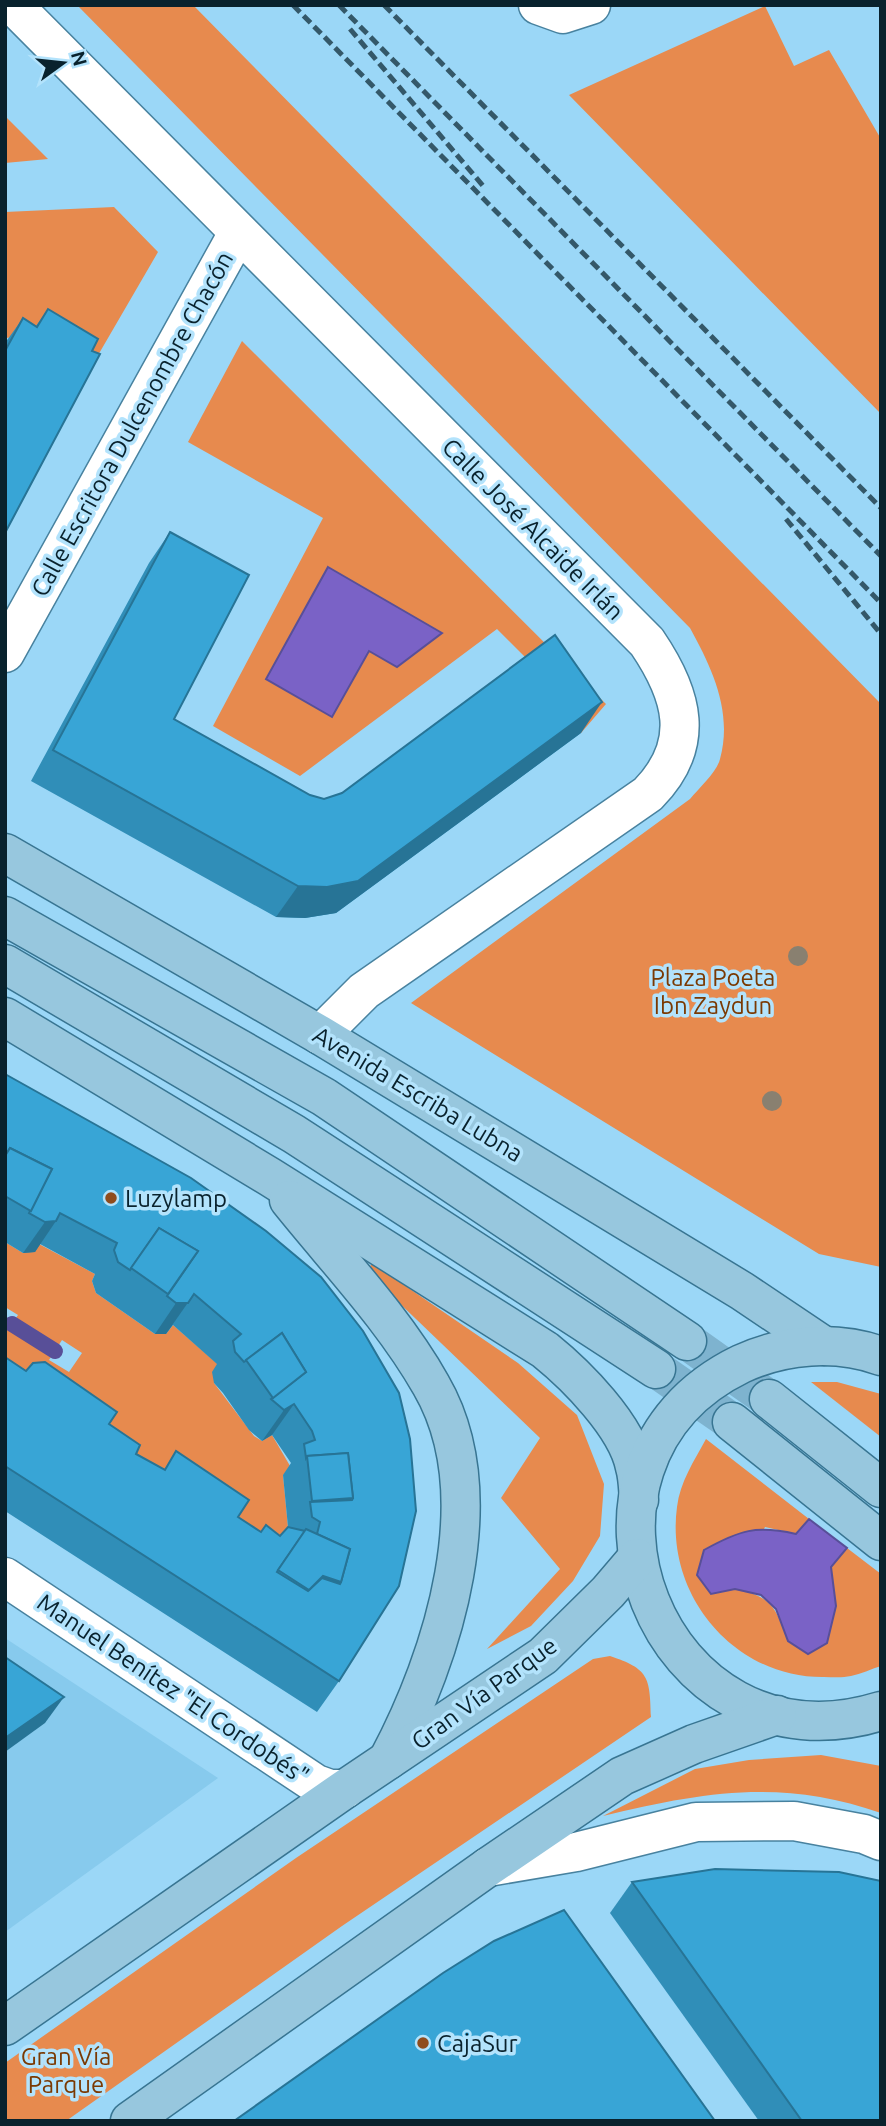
<svg xmlns="http://www.w3.org/2000/svg" width="886" height="2126" viewBox="0 0 886 2126" font-family="Ubuntu,sans-serif">
<style>
.built{fill:#87caed}
.green{fill:#e78a4e;fill-rule:evenodd}
.water{fill:#7a62c6;stroke:#584f98;stroke-width:2}
.lines{fill:none;stroke-linecap:round;stroke-linejoin:round}
.stream{stroke:#584f98;stroke-width:16}
.primary-tunnel{stroke:#7eb3cf;stroke-width:38;stroke-dasharray:38 19;stroke-linecap:butt}
.minor-casing{stroke:#48829f;stroke-width:41}
.primary-casing{stroke:#387592;stroke-width:41}
.minor{stroke:#fff;stroke-width:38}
.primary{stroke:#97c7de;stroke-width:38}
.rail{stroke:#345869;stroke-width:5;stroke-dasharray:10 5;stroke-linecap:butt}
.tree{fill:#898070}
.wall{fill:#308eb8}
.shaded-wall{fill:#277496}
.building{fill:#38a5d6;stroke:#277496;stroke-width:2}
.poi-dot{fill:#8f4c1d;stroke:#b3e3fc;stroke-width:2.5}
.labels{text-anchor:middle;dominant-baseline:central;stroke-width:7;stroke-linejoin:round;paint-order:stroke}
.street-label{font-size:24px;fill:#09222d;stroke:#b3e3fc}
.park-label{font-size:24px;fill:#7a3902;stroke:#b3e3fc}
.poi-label{font-size:24px;fill:#09222d;stroke:#b3e3fc;text-anchor:start}
</style>
<rect width="100%" height="100%" fill="#9bd7f7"/>
<!-- built -->
<polygon class="built" points="5,1638 218,1778 5,1932"/>
<!-- green -->
<g class="green">
<path d="M 77,5 L 193,5 L 881,704 L 881,1267 L 819,1254 L 411,1003 L 690,799 C 699,788 717,772 720,759 C 733,712 712,668 690,628 Z"/>
<polygon points="765,6 794,66 829,50 881,139 881,414 569,95"/>
<polygon points="5,116 48,159 5,163"/>
<polygon points="114,207 158,252 90,369 29,336 5,338 5,212"/>
<path d="M 242,341 L 606,704 L 581,733 L 534,666 L 497,629 L 300,776 L 213,726 L 323,518 L 188,442 ZM 441,633 L 397,666 L 369,651 Z"/>
<path d="M 5,1242 L 23,1253 L 39,1244 L 95,1274 L 92,1281 L 96,1293 L 155,1334 L 166,1334 L 173,1325 L 220,1366 L 214,1383 L 254,1436 L 262,1441 L 272,1435 L 293,1471 L 283,1475 L 290,1548 L 298,1553 L 295,1567 L 5,1400 L 5,1328 L 8,1330 L 18,1315 L 5,1307 ZM 62,1340 L 82,1353 L 69,1372 L 49,1360 Z"/>
<polygon points="372,1263 518,1363 577,1415 604,1484 600,1536 573,1581 531,1626 487,1649 560,1569 501,1498 540,1438 367,1272"/>
<polygon points="811,1382 837,1382 881,1394 881,1437"/>
<path d="M 706,1439 L 809,1519 L 796,1534 L 765,1527 L 735,1589 C 773,1597 775,1607 788,1641 L 836,1605 L 831,1567 L 847,1548 L 881,1574 L 881,1666 C 871,1669 861,1674 851,1676 C 842,1678 833,1677 824,1677 C 735,1678 665,1596 677,1507 C 680,1482 694,1461 706,1439 Z"/>
<path d="M 610,1656 C 649,1669 650,1677 651,1717 L 342,1926 L 66,2121 L 5,2121 L 5,2063 L 296,1858 L 593,1659 Z"/>
<path d="M 821,1755 L 881,1766 L 881,1813 C 782,1778 702,1792 603,1816 L 695,1769 L 749,1760 Z"/>
</g>
<!-- water -->
<g class="water">
<polygon points="328,567 442,633 397,667 369,651 332,717 266,679"/>
<path d="M 809,1519 L 847,1548 L 831,1567 L 836,1606 L 827,1643 L 808,1654 L 788,1641 L 776,1609 L 761,1595 L 735,1589 L 711,1594 L 697,1575 L 704,1550 C 740,1530 756,1525 796,1534 Z"/>
</g>
<g class="lines">
<!-- stream -->
<polyline class="stream" points="12,1324 55,1351"/>
<!-- primary-tunnel -->
<g class="primary-tunnel">
<polyline points="687,1341 769,1399"/>
<polyline points="656,1369 732,1422"/>
</g>
<defs>
<g id="minor">
<path d="M 13,5 L 647,642 C 683,695 697,744 648,794 L 364,991 L 320,1035"/>
<polyline points="538,5 563,14 591,5"/>
<polyline points="5,653 238,233"/>
<polyline points="5,1577 316,1784 330,1789 345,1789"/>
<polyline points="488,1867 576,1852 696,1822 794,1821 864,1834 881,1841"/>
</g>
<g id="primary">
<polyline points="5,853 320,1035 742,1291 824,1346"/>
<polyline points="5,916 324,1097 687,1341"/>
<polyline points="5,964 294,1134 656,1369"/>
<path d="M 5,1017 L 270,1177 L 545,1350 C 576,1375 627,1426 635,1467 C 638,1477 638,1489 639,1500"/>
<path d="M 289,1200 C 337,1260 393,1318 431,1385 C 495,1495 443,1657 388,1760"/>
<path d="M 881,1356 C 836,1340 784,1344 741,1364 C 535,1464 658,1780 881,1711"/>
<polyline points="769,1399 881,1488"/>
<polyline points="732,1422 881,1541"/>
<polyline points="5,2026 345,1789 543,1656 608,1592 637,1558"/>
<polyline points="130,2121 488,1867 622,1776 694,1744 777,1715"/>
</g>
</defs>
<!-- minor casing -->
<use href="#minor" class="minor-casing"/>
<!-- primary casing -->
<use href="#primary" class="primary-casing"/>
<!-- minor -->
<use href="#minor" class="minor"/>
<!-- primary -->
<use href="#primary" class="primary"/>
<!-- rail -->
<g class="rail">
<polyline points="293,5 881,603"/>
<polyline points="339,5 881,556"/>
<polyline points="384,5 881,508"/>
<polyline points="350,29 484,187"/>
<polyline points="786,519 881,634"/>
</g>
</g>
<!-- trees -->
<g class="tree">
<circle cx="798" cy="956" r="10"/>
<circle cx="772" cy="1101" r="10"/>
</g>
<!-- wall -->
<g class="wall">
<polygon points="48,309 5,533 5,343 23,318 36,326"/>
<polygon points="170,532 174,719 310,795 324,799 581,733 336,913 305,918 276,917 31,781 149,563"/>
<polygon points="5,1074 321,1277 339,1681 317,1712 5,1511 5,1357 109,1424 136,1454 164,1470 176,1451 238,1517 261,1532 280,1536 288,1527 283,1475 291,1463 272,1435 262,1441 249,1430 223,1393 214,1383 212,1372 217,1364 173,1325 166,1334 155,1334 96,1293 92,1281 95,1274 40,1244 35,1252 23,1253 5,1242"/>
<polygon points="632,1882 881,2121 759,2121 610,1913"/>
</g>
<!-- shaded-wall -->
<g class="shaded-wall">
<polygon points="602,702 581,733 336,913 305,918 276,917 298,886"/>
<polygon points="56,1221 35,1252 23,1253 45,1222"/>
<polygon points="194,1294 166,1334 155,1334 176,1303"/>
<polygon points="294,1404 272,1435 262,1441 284,1410"/>
<polygon points="353,1498 318,1532 320,1522 310,1502 312,1501"/>
<polygon points="323,1576 341,1582 318,1615 309,1590"/>
<polygon points="64,1697 45,1723 5,1752 5,1738"/>
</g>
<!-- building -->
<g class="building">
<polygon points="48,309 98,339 92,351 100,354 5,533 5,351 23,318 37,327"/>
<polygon points="170,532 249,575 174,719 310,795 324,799 342,793 555,635 602,702 358,881 327,887 298,886 53,750"/>
<polygon points="5,1074 191,1178 266,1231 321,1277 363,1331 399,1393 410,1439 416,1511 399,1586 339,1681 5,1466 5,1357 26,1371 33,1363 45,1362 117,1412 109,1424 140,1445 136,1454 165,1470 176,1451 249,1500 238,1517 261,1532 266,1525 280,1536 288,1527 305,1531 277,1572 308,1591 322,1578 340,1584 341,1582 350,1549 317,1534 320,1522 312,1517 310,1502 352,1500 353,1498 348,1453 307,1456 306,1458 304,1444 315,1440 312,1431 294,1404 284,1410 271,1399 306,1372 282,1333 244,1362 235,1352 233,1341 241,1334 194,1294 188,1303 176,1303 167,1296 198,1251 159,1228 130,1270 118,1262 114,1250 117,1243 60,1213 56,1221 45,1222 29,1213 52,1169 10,1148 5,1156"/>
<polygon points="10,1148 52,1169 31,1211 5,1196 5,1156"/>
<polygon points="159,1228 198,1251 168,1294 131,1268"/>
<polygon points="282,1333 306,1372 273,1398 246,1360"/>
<polygon points="348,1453 353,1498 312,1501 307,1456"/>
<polygon points="306,1529 350,1549 341,1582 323,1576 309,1590 278,1570"/>
<polygon points="5,1657 64,1697 5,1738"/>
<polygon points="715,1869 839,1872 881,1881 881,2121 802,2121 632,1882"/>
<polygon points="564,1910 715,2121 234,2121 443,1973 494,1941"/>
</g>
<!-- markers -->
<g class="poi-dot">
<circle cx="111" cy="1198" r="7"/>
<circle cx="423" cy="2043" r="7"/>
</g>
<g class="labels">
<!-- street labels -->
<g class="street-label">
<text transform="translate(132 424) rotate(-61)">Calle Escritora Dulcenombre Chacón</text>
<text transform="translate(533 529) rotate(45)">Calle José Alcaide Irlán</text>
<text transform="translate(418 1094) rotate(31)">Avenida Escriba Lubna</text>
<text transform="translate(173 1689) rotate(34)">Manuel Benítez "El Cordobés"</text>
<text transform="translate(484 1693) rotate(-36)">Gran Vía Parque</text>
</g>
<!-- park labels -->
<g class="park-label">
<text x="713" y="977">Plaza Poeta<tspan x="713" dy="28">Ibn Zaydun</tspan></text>
<text x="66" y="2056">Gran Vía<tspan x="66" dy="28">Parque</tspan></text>
</g>
<!-- poi labels -->
<g class="poi-label">
<text x="125" y="1198">Luzylamp</text>
<text x="437" y="2043">CajaSur</text>
</g>
</g>
<!-- border -->
<rect width="886" height="2126" fill="none" stroke="#09222d" stroke-width="14"/>
<!-- north arrow -->
<g transform="translate(63 63) rotate(75)" stroke="#b3e3fc" stroke-width="5" paint-order="stroke">
<path d="M0-5L12 26L0 18L-12 26Z" fill="#09222d"/>
<text y="-10" font-size="19" font-weight="bold" text-anchor="middle" fill="#09222d">N</text>
</g>
</svg>
